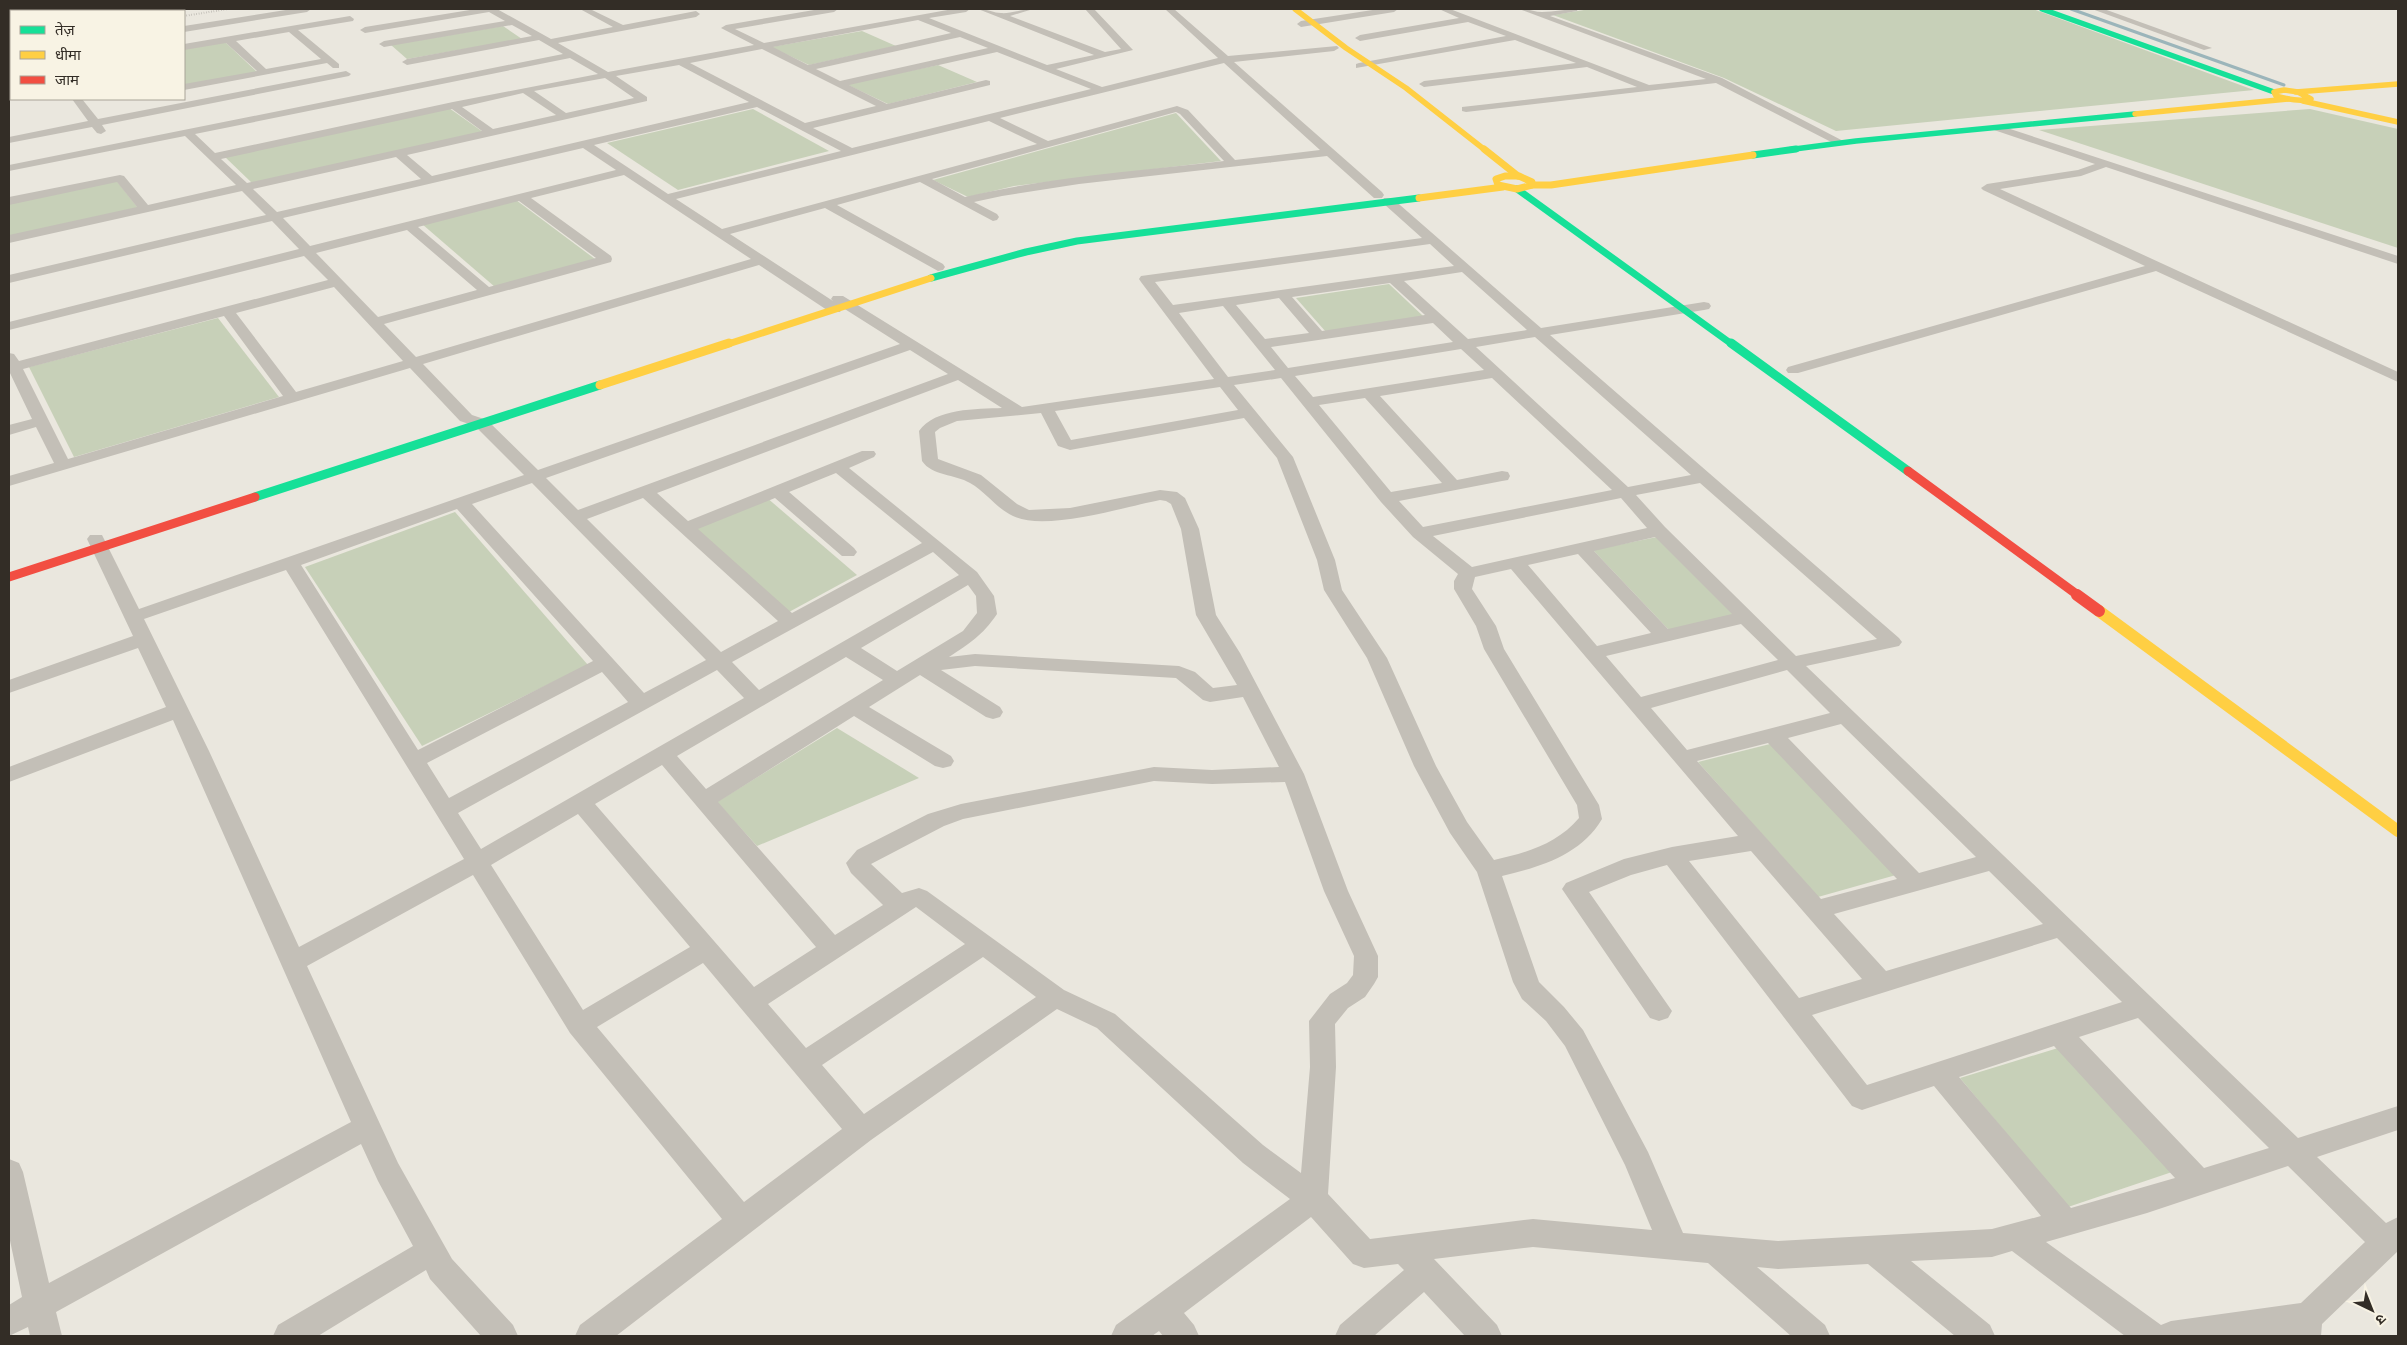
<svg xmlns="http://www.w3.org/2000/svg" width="2407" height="1345" viewBox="0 0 2407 1345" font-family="Jost,'Noto Sans Devanagari',sans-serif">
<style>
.green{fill:#c7d0b8}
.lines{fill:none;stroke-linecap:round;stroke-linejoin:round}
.stream{stroke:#9bb5ba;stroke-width:3}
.street{fill:#c3bfb7;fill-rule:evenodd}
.fast-far2{stroke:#16e098;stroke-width:5.5}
.fast-far1{stroke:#16e098;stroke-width:7}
.fast{stroke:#16e098;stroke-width:9}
.slow-far3{stroke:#ffcf43;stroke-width:5.5}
.slow-far2{stroke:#ffcf43;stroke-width:7}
.slow-far1{stroke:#ffcf43;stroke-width:9}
.slow{stroke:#ffcf43;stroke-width:12}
.jam-far1{stroke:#f24e42;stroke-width:9}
.jam{stroke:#f24e42;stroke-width:12}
.rail{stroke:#aba7a1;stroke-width:2;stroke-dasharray:0.5 2;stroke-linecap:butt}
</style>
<rect width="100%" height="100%" fill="#eae7de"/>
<!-- green -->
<g class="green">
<polygon points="1590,9 2033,9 2254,90 1836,131 1724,78 1553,15"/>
<polygon points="503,26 522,39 407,59 391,45"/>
<polygon points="862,31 896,46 809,65 771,47"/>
<polygon points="225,42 257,72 184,86 184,49"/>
<polygon points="938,65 977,82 888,104 846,84"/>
<polygon points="449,108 483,132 252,183 224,156"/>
<polygon points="753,109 829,151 678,190 607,143"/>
<polygon points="2310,109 2398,129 2398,248 2039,130"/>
<polygon points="1176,113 1221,161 1014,186 968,197 933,180"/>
<polygon points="116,180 138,208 9,237 9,202"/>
<polygon points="516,200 595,259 495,287 422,224"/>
<polygon points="1389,284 1423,316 1326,332 1296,298"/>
<polygon points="218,318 279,397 74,457 29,367"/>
<polygon points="766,497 857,575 789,612 695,528"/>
<polygon points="455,512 588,665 422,746 305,567"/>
<polygon points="1657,537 1737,615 1669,630 1593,550"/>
<polygon points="837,728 919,778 757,846 717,802"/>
<polygon points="1770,744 1896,875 1818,897 1698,762"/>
<polygon points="2058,1048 2172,1172 2068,1207 1960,1078"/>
</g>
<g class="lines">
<!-- stream -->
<polyline class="stream" points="2071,9 2284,85"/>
<!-- street -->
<g class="street">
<polygon points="292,9 311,9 307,12 184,32 184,26"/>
<path d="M 476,9 L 497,9 L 551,39 L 613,27 L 580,9 L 590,9 L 623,25 L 696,11 L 700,14 L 696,17 L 558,43 L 608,72 L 754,45 L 721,28 L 726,25 L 820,9 L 838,9 L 834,12 L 735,29 L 764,43 L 953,9 L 970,9 L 966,12 L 929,18 L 1047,65 L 1094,55 L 978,9 C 988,9 994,13 1001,13 C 1009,14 1023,9 1033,9 L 1010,16 L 1105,52 L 1121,49 L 1085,9 L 1094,9 L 1133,50 L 1056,69 L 1102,87 L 1218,58 L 1165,9 L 1174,9 L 1228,56 L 1337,46 L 1339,48 L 1334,51 L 1234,62 L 1382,192 L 1384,195 L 1382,198 L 1374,198 L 1327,156 L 1079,184 L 1002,196 L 974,202 L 997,214 L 999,217 L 997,220 L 993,221 L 920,182 L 837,205 L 943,264 L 945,267 L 943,270 L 938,271 L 825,208 L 730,234 L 833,301 L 831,299 L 833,296 L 843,296 L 1022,407 L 1214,379 L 1141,282 L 1139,279 L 1141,276 L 1422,238 L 1384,204 L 1382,201 L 1384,198 L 1392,198 L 1541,328 L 1704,302 L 1709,303 L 1711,306 L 1709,309 L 1704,310 L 1550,335 L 1899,638 L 1902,642 L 1899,646 L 1806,666 L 2298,1138 L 2398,1106 L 2398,1130 L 2317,1157 L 2386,1223 L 2398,1217 L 2398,1251 L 2322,1324 L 2321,1336 L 2125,1336 L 2012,1251 L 1992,1257 L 1911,1261 L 1990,1325 L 1995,1336 L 1955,1336 L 1868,1264 L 1778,1269 L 1757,1267 L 1825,1325 L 1830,1336 L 1791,1336 L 1708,1263 L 1533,1247 L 1434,1259 L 1497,1325 L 1502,1336 L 1465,1336 L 1424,1292 L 1374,1336 L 1335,1336 L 1340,1325 L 1404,1270 L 1398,1264 L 1364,1268 L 1353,1264 L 1311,1217 L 1184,1313 L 1194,1325 L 1199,1336 L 1163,1336 L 1159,1331 L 1152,1336 L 1111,1336 L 1116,1325 L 1290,1199 L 1243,1163 L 1097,1028 L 1057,1009 L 871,1140 L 616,1336 L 575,1336 L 580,1325 L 722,1219 L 570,1033 L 473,875 L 307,966 L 398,1163 L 452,1259 L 513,1325 L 518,1336 L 481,1336 L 430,1279 L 426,1270 L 318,1336 L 273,1336 L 278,1325 L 413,1246 L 378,1181 L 361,1144 L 56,1312 L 62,1336 L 30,1336 L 28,1327 L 9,1336 L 9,1305 L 22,1297 L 9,1236 L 9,1159 L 19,1163 L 23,1172 L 49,1283 L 351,1122 L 173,720 L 9,782 L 9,767 L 166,707 L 138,648 L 9,693 L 9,680 L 133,636 L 87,539 L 90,535 L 102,535 L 139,609 L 524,475 L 475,426 L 460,421 L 410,368 L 9,486 L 9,476 L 54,463 L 36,427 L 9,435 L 9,425 L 32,419 L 9,371 L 9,353 L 14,354 L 19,361 L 328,280 L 304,256 L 9,330 L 9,322 L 299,249 L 272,221 L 9,283 L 9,275 L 266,215 L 242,191 L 9,243 L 9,235 L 137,207 L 117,182 L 9,205 L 9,197 L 120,175 L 124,176 L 148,205 L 236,185 L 185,136 L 9,171 L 9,165 L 563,54 L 539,40 L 407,65 L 402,62 L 407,59 L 532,36 L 512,25 L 384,47 L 379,44 L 384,41 L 505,21 L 489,12 L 365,33 L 360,30 L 365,27 ZM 918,20 L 951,33 L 808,65 L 773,47 ZM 960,37 L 988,48 L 840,81 L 816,69 ZM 762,49 L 876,106 L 805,123 L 690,63 ZM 997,52 L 1091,89 L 852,148 L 813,128 L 990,85 L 990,81 L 986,80 L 887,104 L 849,85 ZM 570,58 L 598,74 L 453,102 L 215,153 L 195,134 ZM 1224,63 L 1320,150 L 1235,160 L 1188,110 L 1177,106 L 1048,141 L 1000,118 ZM 679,65 L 749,102 L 432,176 L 407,155 L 647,101 L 647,97 L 616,76 ZM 605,78 L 634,98 L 566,113 L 534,91 ZM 523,93 L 556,115 L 493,129 L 462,107 ZM 757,107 L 841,151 L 668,194 L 594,145 ZM 452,109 L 482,131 L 247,183 L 221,159 ZM 1176,112 L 1180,114 L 1224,161 C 1137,171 1050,177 965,197 L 932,179 ZM 989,121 L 1037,144 L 722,229 L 676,199 ZM 583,148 L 616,170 L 310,246 L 283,218 ZM 396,157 L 421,179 L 277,212 L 253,189 ZM 624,175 L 751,259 L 416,357 L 384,324 L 611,262 L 612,259 L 611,256 L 531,198 ZM 519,201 L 596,258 L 489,287 L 418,227 ZM 407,230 L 477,290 L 378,317 L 316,253 ZM 1430,244 L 1454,266 L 1173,305 L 1155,282 ZM 759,265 L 830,312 L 840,312 L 842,309 L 840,306 L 900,344 L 538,470 L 487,420 L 472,415 L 423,364 ZM 1462,272 L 1527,330 L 1468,339 L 1404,281 ZM 1390,283 L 1425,315 L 1322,331 L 1292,297 ZM 334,287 L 403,361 L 296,392 L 236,313 ZM 1279,298 L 1309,333 L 1265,339 L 1236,305 ZM 1223,306 L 1275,370 L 1228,377 L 1179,313 ZM 224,316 L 283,396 L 68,459 L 23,369 ZM 1433,323 L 1453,342 L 1288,368 L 1271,347 ZM 1535,337 L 1691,475 L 1628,487 L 1476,347 ZM 1461,349 L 1484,370 L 1313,397 L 1295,376 ZM 910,350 L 948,374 L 578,510 L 546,478 ZM 1281,378 L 1381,502 L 1413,537 L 1458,574 L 1454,581 L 1454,589 L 1476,626 L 1484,649 L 1577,805 L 1579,818 C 1557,844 1526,853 1494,860 L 1467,822 L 1436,766 L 1387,658 L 1342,590 L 1335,560 L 1293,457 L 1234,385 ZM 1492,378 L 1612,490 L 1423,527 L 1399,501 L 1502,481 L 1508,480 L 1510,476 L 1508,472 L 1502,471 L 1457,480 L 1380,396 ZM 958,380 L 1002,408 C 977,409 935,408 919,431 L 922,461 C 932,476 955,474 970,483 C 986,492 996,508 1013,516 C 1044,532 1125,507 1160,500 L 1166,501 L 1171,504 L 1181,529 L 1196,615 L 1237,685 L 1213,688 L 1195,672 L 1179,666 L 975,654 L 949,657 C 970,643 982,636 997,614 L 994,596 L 977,572 L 849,468 L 874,457 L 876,454 L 874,451 L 862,451 L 688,521 L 657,493 ZM 1220,387 L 1238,410 L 1071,440 L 1055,411 ZM 1365,398 L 1442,483 L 1391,492 L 1319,405 ZM 1041,413 L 1058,446 L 1070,450 L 1244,418 L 1277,458 L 1317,560 L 1324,590 L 1367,658 L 1414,766 L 1450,833 L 1477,872 L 1513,982 L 1522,999 L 1546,1021 L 1565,1046 L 1625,1165 L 1652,1230 L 1533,1219 L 1370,1239 L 1328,1194 L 1336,1067 L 1335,1024 L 1348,1008 L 1365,997 L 1374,984 L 1378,977 L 1378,956 L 1348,891 L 1304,774 L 1240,653 L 1216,615 L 1199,529 L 1185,498 L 1177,492 L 1160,490 L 1070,508 L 1029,510 L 1017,504 L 981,475 L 938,459 L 935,432 L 940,428 L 957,421 ZM 836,473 L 922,543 L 792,613 L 698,529 L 775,498 L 842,556 L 854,556 L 857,552 L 854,548 L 789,492 ZM 532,483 L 706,660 L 644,693 L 472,504 ZM 1700,483 L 1877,639 L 1796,656 L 1665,527 L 1636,495 ZM 643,498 L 778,621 L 721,652 L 587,519 ZM 1621,498 L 1647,528 L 1472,567 L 1433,536 ZM 457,509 L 593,661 L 418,750 L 301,565 ZM 1655,537 L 1732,614 L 1668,629 L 1594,551 ZM 933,552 L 959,575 L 759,690 L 732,662 ZM 1578,554 L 1651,633 L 1597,646 L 1528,565 ZM 1511,569 L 1738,836 L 1672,847 L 1624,859 L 1566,883 L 1562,889 L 1650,1018 L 1659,1021 L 1668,1018 L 1672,1011 L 1589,892 L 1631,875 L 1667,865 L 1852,1106 L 1862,1110 L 1934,1086 L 2041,1216 L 1992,1229 L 1778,1241 L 1683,1233 L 1648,1152 L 1583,1030 L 1564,1007 L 1539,982 L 1502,876 C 1540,867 1581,855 1602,819 L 1599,805 L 1504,649 L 1496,626 L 1472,589 L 1475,577 ZM 286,570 L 464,859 L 299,947 L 209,751 L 144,619 ZM 968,585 L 976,596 L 977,613 L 963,631 L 897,671 L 861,648 ZM 1741,624 L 1778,660 L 1641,697 L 1606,656 ZM 846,657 L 883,680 L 706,789 L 677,756 ZM 975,666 L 1176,678 L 1203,700 L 1210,702 L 1243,697 L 1279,767 L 1212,770 L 1154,767 L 961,804 L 928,814 L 857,850 L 846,863 L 851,873 L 883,905 L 835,935 L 718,802 L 854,716 L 935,766 L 943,768 L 951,766 L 954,761 L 951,756 L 869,707 L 920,675 L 986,717 L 993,719 L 1000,717 L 1003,712 L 1000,707 L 941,670 ZM 717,670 L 744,698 L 481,849 L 458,813 ZM 1787,670 L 1830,713 L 1687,750 L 1651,708 ZM 602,672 L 628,702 L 449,798 L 427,763 ZM 1841,724 L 1976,857 L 1919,873 L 1788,738 ZM 1768,743 L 1897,879 L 1821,899 L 1697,761 ZM 662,765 L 816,947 L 754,987 L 595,804 ZM 1154,781 L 1212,784 L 1285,782 L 1324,891 L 1354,956 L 1353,975 L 1347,983 L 1330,994 L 1309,1021 L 1310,1067 L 1301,1173 L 1263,1145 L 1115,1014 L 1064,990 L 927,891 L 919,888 L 902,893 L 871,864 L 944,826 L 963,819 ZM 578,814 L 690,947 L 583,1010 L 491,865 ZM 1751,851 L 1862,979 L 1799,998 L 1689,861 ZM 1989,871 L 2043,924 L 1886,971 L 1834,914 ZM 916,907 L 965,944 L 806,1048 L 768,1004 ZM 2057,938 L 2122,1002 L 1867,1085 L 1812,1015 ZM 983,957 L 1036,997 L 864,1114 L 822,1065 ZM 703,963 L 842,1129 L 744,1202 L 597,1027 ZM 2138,1018 L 2269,1148 L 2204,1168 L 2079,1037 ZM 2054,1046 L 2175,1178 L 2071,1208 L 1959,1077 ZM 2288,1166 L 2365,1242 L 2301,1303 L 2171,1321 L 2161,1325 L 2046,1242 L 2147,1213 Z"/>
<polygon points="1379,9 1398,9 1394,12 1301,27 1297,24 1301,21"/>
<path d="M 1439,9 L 1450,9 L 1649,85 L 1706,79 L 1519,9 C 1527,8 1534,12 1542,12 C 1554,12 1566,9 1578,9 L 1577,11 L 1550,16 L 1722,78 L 1847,143 L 1845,145 L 1837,145 L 1716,83 L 1466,112 L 1462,111 L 1462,107 L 1637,87 L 1587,67 L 1424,87 L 1419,84 L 1424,81 L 1576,63 L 1515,40 L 1356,68 L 1356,64 L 1359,63 L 1506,36 L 1468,22 L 1360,41 L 1355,38 L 1360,35 L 1459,18 Z"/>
<polygon points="2092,9 2104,9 2212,48 2204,50"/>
<path d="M 350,16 L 354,19 L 353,21 L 298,30 L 339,64 L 339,68 L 333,68 L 327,63 L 184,90 L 184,84 L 257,71 L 226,43 L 184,50 L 184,44 ZM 289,32 L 321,59 L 266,69 L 236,41 Z"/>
<rect x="9" y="54" width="2" height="6"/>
<polygon points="346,71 351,74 349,76 102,125 106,131 101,134 97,133 92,127 9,143 9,137 88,121 72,99 82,99 98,119"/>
<rect x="9" y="74" width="2" height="6"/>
<rect x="9" y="92" width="2" height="6"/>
<polygon points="1998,125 2398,256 2398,264 2106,167 2081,176 2000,189 2398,372 2398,382 2156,271 1798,373 1788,373 1786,370 1788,367 2145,266 1983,190 1981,188 1987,184 2078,170 2095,164 1994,130 1993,128"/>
</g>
<!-- fast-far2 -->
<g class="fast-far2">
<polyline points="2042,9 2274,92"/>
<polyline points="1787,150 1856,141 2135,114"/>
</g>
<!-- fast-far1 -->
<g class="fast-far1">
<polyline points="1753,155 1796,149"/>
<polyline points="1517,189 1733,345"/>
<polyline points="931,278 1026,252 1077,241 1419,198"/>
</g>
<!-- fast -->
<g class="fast">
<polyline points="1731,343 1908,471"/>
<polyline points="255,497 600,385"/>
</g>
<!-- slow-far3 -->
<g class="slow-far3">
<polyline points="1295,9 1346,48 1406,88 1485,150"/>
<path d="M 2284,90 L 2298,92 L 2311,99 C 2299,102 2288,99 2276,96 L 2274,92 Z"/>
<polyline points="2296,92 2398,84"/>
<polyline points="2303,101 2398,122"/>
<polyline points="2135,114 2288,99"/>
</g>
<!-- slow-far2 -->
<g class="slow-far2">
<polyline points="1484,149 1518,176"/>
<polygon points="1505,176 1519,176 1532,182 1532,185 1517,189 1498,185 1496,179"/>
<polyline points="1532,185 1551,185 1753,155"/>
<polyline points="1419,198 1503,187"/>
<polyline points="725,345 931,278"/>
</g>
<!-- slow-far1 -->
<polyline class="slow-far1" points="600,385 729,343"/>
<!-- slow -->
<polyline class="slow" points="2099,611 2398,831"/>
<!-- jam-far1 -->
<g class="jam-far1">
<polyline points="1908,471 2079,596"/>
<polyline points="9,577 255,497"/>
</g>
<!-- jam -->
<polyline class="jam" points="2077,595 2099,611"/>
<!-- rail -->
<g class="rail">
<polyline points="184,16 228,9"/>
<polyline points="9,44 11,44"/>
</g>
</g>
<!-- border -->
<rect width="2407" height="1345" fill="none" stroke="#332d26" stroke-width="20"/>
<!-- legend -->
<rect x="10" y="10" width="175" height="90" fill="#f8f3e4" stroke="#a9a498"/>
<rect x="20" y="26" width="25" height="8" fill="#16e098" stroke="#a9a498"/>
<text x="55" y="35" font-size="15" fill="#332d26">तेज़</text>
<rect x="20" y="51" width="25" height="8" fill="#ffcf43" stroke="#a9a498"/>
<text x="55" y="60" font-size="15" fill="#332d26">धीमा</text>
<rect x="20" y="76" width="25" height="8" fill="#f24e42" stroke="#a9a498"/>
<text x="55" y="85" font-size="15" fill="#332d26">जाम</text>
<!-- north arrow -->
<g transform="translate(2372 1310) rotate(137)" stroke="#f8f3e4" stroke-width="4" paint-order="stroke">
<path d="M0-4L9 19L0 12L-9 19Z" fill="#332d26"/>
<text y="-8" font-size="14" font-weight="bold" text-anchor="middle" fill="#332d26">उ</text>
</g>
</svg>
